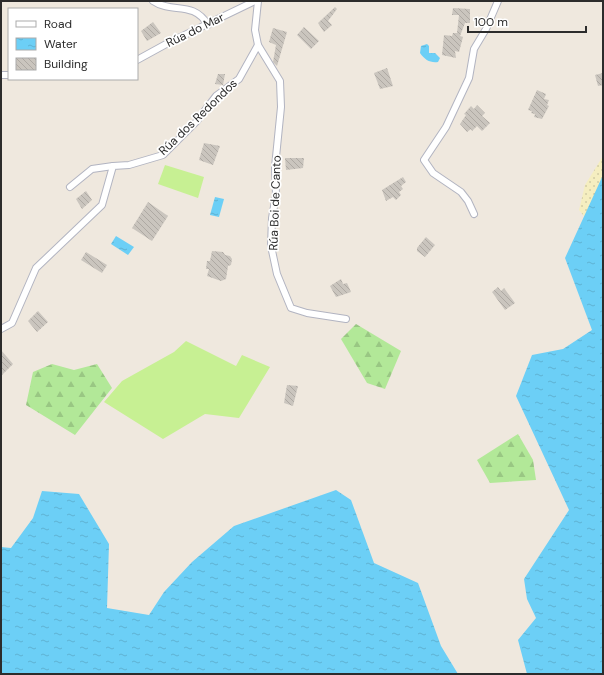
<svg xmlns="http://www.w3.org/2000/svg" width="604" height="675" viewBox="0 0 604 675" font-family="'DM Sans',sans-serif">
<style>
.forest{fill:url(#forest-firs)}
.sand{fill:url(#sand-dots)}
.pitch{fill:#c7f093}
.water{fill:url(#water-ripples)}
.building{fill:url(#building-back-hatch)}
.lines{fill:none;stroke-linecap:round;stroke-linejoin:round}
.minor-casing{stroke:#b2b4c1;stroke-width:8}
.minor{stroke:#fff;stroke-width:6}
.labels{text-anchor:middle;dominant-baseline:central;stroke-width:3.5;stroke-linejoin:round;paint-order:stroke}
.street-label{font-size:12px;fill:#2c2c2c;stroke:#fff}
</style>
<defs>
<pattern id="forest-firs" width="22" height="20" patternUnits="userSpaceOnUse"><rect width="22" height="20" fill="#b2e898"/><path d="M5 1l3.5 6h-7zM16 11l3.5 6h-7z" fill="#99c783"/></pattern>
<pattern id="sand-dots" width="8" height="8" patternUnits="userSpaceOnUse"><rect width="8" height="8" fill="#f5eec0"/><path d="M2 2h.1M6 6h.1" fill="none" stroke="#d2cca5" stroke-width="1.8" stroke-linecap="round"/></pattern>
<pattern id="water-ripples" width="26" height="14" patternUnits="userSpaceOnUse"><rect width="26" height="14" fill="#6ccff6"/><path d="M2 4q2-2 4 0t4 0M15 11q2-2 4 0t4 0" fill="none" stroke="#5eb2d3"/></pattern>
<pattern id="building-back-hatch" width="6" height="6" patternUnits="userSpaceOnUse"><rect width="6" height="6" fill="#cac5be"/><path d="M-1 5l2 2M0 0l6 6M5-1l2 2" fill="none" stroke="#aea9a3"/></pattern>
</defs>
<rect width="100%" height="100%" fill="#efe8de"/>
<!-- forest -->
<g class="forest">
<polygon points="356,324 401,351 385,389 367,383 341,339"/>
<polygon points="52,364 74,370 97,364 112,388 75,435 26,405 33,372"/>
<polygon points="518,434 533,460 536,480 490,483 477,460"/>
</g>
<!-- sand -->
<polygon class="sand" points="603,156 603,221 588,221 579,210 585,185"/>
<!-- pitch -->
<g class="pitch">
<polygon points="165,165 204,177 198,198 158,184"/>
<polygon points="186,341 236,366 242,355 270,367 239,418 205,414 163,439 104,402 122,381 174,352"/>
</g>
<!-- water -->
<g class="water">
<path d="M 427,44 L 429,46 L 429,53 L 435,53 L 440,58 L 438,62 C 430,63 425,60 420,53 L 421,46 Z"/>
<polygon points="603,175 603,674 527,674 518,640 536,618 527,599 524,579 569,510 516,396 532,355 563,349 592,330 565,258"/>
<polygon points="215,197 224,199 219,217 210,215"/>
<polygon points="116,236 134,247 128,255 111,244"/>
<polygon points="336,490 351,500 374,563 418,583 441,646 458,674 1,674 1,547 11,548 33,518 42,491 79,494 109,544 107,608 149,615 164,592 192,562 234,526"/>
</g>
<!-- building -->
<g class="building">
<polygon points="335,7 337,9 328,21 332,25 324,32 318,23"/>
<polygon points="453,8 470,9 470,23 465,23 460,36 463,37 459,52 455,51 456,58 442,55 444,35 452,36 453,33 457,33 459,15 452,15"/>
<polygon points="153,22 161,33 147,41 141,31"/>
<polygon points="304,27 319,41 311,49 297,35"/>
<polygon points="273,28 287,32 277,66 273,62 276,45 269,42"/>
<polygon points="387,68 393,86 380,89 374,73"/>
<polygon points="603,73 603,85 598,86 595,75"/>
<polygon points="218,74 225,74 223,85 215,84"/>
<polygon points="537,90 546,94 544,99 549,100 547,105 549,106 542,119 534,117 535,114 531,113 532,111 528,110"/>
<polygon points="477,105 485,113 482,116 490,123 482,131 477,126 472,131 471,129 467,132 460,124 466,115 464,114 471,106 474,109"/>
<polygon points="204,143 220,146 213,165 199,160"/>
<polygon points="285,158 304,158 303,168 286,170"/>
<polygon points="403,177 406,182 401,186 403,189 399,192 401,195 396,200 393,197 386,201 382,190"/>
<polygon points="86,191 92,200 82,209 76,199"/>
<polygon points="148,202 168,216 152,241 132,228"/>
<polygon points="426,237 435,245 425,257 417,251 417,248"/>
<polygon points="212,251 223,252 225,255 230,256 232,259 231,265 228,266 226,279 221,281 207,276 209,269 206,269 207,261 210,261"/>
<polygon points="86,252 107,265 102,273 81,260"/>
<polygon points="341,279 343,284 347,283 351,292 336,297 330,286"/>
<polygon points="498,287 501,291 504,288 515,303 505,310 492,292"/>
<polygon points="38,311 48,322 37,332 28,321"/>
<polygon points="1,350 13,364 1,376"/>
<polygon points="287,385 298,386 293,406 284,403"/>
</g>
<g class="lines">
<defs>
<g id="minor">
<path d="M 153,1 C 172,14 193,0 208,25"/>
<polyline points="258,45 280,81 281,107 275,167 276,195 272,218 271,246 277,274 291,308 307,313 346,319"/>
<polyline points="137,60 168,43 255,1"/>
<polyline points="1,75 9,75"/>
<polyline points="70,187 92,169 113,166"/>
<polyline points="474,214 468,201 461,192 433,173 424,160 446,127 469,78 474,49 486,29 498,1"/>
<polyline points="1,329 12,323 36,268 102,205 113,166 129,165 163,155 196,122 216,96 239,79 258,45 255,30 258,1"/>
</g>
</defs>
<!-- minor casing -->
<use href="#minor" class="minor-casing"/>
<!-- minor -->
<use href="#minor" class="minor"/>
</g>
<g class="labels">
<!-- street labels -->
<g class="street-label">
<text transform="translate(195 30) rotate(-26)">Rúa do Mar</text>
<text transform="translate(198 117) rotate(-44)">Rúa dos Redondos</text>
<text transform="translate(275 203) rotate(-88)">Rúa Boi de Canto</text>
</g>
</g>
<!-- border -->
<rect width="604" height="675" fill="none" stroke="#2c2c2c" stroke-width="4"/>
<!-- legend -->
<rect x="8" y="8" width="130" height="72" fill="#ffffff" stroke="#ababab"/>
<rect x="16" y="21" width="20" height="6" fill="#ffffff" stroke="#ababab"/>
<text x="44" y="28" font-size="12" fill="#2c2c2c">Road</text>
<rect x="16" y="38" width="20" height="12" fill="url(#water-ripples)" stroke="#ababab"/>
<text x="44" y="48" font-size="12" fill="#2c2c2c">Water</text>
<rect x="16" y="58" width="20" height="12" fill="url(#building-back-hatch)" stroke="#ababab"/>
<text x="44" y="68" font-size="12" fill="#2c2c2c">Building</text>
<!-- scale -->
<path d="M468 26v6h118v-6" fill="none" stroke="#2c2c2c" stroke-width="2"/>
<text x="474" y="26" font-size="12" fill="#2c2c2c" stroke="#ffffff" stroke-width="3" paint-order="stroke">100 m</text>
</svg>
